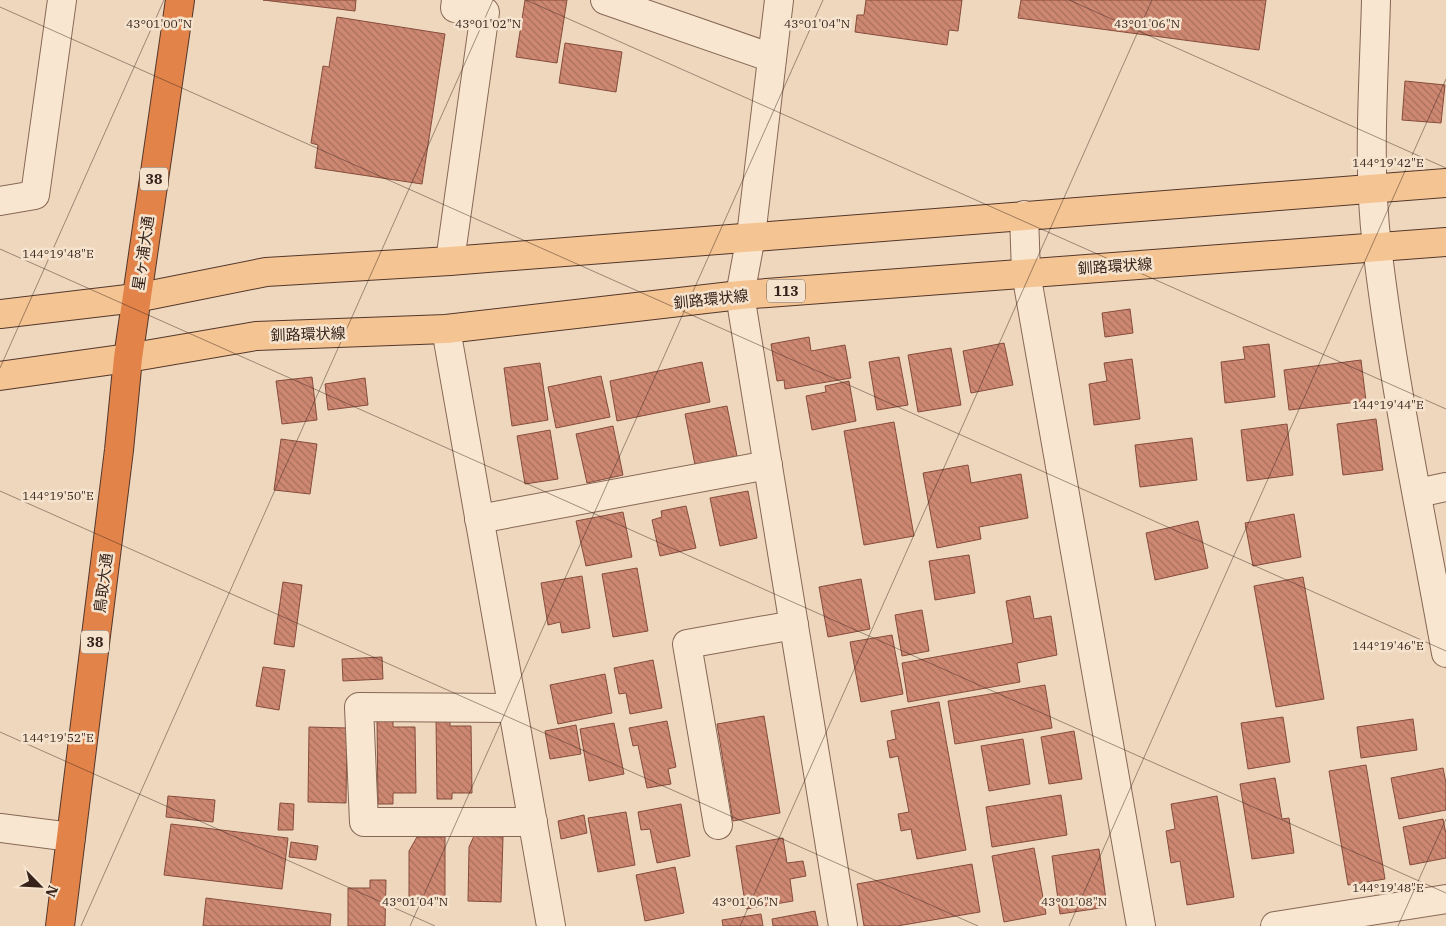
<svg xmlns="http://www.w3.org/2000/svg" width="1446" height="926" viewBox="0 0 1446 926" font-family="'IBM Plex Serif','Noto Sans JP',serif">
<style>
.building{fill:url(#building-back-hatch);stroke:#864c3b}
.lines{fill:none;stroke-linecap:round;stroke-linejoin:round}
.minor-casing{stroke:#876756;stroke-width:30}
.major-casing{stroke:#54372b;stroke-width:30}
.highway-casing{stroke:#54372b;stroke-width:30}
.minor{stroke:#f9e6d0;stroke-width:28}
.major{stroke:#f4c493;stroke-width:28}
.highway{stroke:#e2844a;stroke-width:28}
.ticks{fill:none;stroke:#35231b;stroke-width:1;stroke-opacity:0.45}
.labels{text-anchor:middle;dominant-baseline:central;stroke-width:5;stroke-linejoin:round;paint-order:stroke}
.shield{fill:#f6e3cd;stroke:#6f5d50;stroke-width:1}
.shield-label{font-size:14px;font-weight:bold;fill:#35231b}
.street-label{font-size:15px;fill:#35231b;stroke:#f6e3cd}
.ticks-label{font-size:12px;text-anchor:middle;fill:#35231b;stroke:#f6e3cd;stroke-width:5;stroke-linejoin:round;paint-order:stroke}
</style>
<defs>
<pattern id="building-back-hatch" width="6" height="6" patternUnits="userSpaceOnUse" patternTransform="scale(1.25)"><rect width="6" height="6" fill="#ce8872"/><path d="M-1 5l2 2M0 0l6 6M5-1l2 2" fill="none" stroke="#a86f5d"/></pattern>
</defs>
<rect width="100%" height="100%" fill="#eed7bd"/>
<!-- building -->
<g class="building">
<polygon points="263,0 356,0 355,11"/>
<polygon points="525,0 567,0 557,63 516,57"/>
<polygon points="866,0 962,0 958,31 949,30 947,45 855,32 857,15 864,15"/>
<polygon points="1021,0 1266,0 1259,50 1018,18"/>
<polygon points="337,17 445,34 422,184 315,168 318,145 311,143 323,66 329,67"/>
<polygon points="565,43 622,52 616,92 559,83"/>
<polygon points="1405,81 1445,85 1441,123 1402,120"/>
<polygon points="1130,309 1133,333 1105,337 1102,313"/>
<polygon points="809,337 811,351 845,345 851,378 785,389 784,380 777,381 771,344"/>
<polygon points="1004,343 1013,385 971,393 963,351"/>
<polygon points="1269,344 1275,397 1225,403 1221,362 1245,359 1243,347"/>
<polygon points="951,348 961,405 918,412 908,355"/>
<polygon points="899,357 908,405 877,410 869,362"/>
<polygon points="1132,359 1140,419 1094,425 1089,384 1107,381 1104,363"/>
<polygon points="1361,360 1366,401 1289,410 1284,370"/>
<polygon points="702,362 710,402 617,421 610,381"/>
<polygon points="540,363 548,420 512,426 504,368"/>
<polygon points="601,376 610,417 556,428 548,387"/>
<polygon points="312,377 317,420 282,424 276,381"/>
<polygon points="365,378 368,405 328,410 325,384"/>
<polygon points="849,381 856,421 812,430 806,396 826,392 825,386"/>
<polygon points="727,406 737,456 695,465 685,414"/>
<polygon points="1376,419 1383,470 1343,475 1337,424"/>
<polygon points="894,422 914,536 864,545 844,431"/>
<polygon points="1287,424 1293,475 1247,481 1241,430"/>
<polygon points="613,426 623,475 587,483 576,434"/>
<polygon points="550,430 558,479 525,484 517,436"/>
<polygon points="1192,438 1197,480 1140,487 1135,445"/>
<polygon points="281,439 317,444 310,494 274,490"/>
<polygon points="968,465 971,483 1021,474 1028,518 979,527 981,539 937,548 923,473"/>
<polygon points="748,491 757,538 720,546 710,498"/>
<polygon points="686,506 696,548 660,556 652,520 662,517 661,511"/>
<polygon points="623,512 632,557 586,566 576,521"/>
<polygon points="1294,514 1301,557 1253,566 1245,523"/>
<polygon points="1198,521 1208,568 1155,580 1146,533"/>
<polygon points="969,555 975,593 935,600 929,561"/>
<polygon points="637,568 648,631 613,637 602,574"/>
<polygon points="582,576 590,628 562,633 560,622 548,625 541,583"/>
<polygon points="1303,577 1324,699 1276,707 1254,586"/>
<polygon points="861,579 870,629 828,637 819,587"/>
<polygon points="283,582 302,585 294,647 274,644"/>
<polygon points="1030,596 1034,619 1051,616 1057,655 1017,663 1020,682 908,702 902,663 1013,643 1006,601"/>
<polygon points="922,610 929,651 902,656 895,615"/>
<polygon points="892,635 903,694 861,702 850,642"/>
<polygon points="382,657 383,679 343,681 342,659"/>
<polygon points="653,660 662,708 630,714 626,693 619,694 614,668"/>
<polygon points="263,667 285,670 279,710 256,706"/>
<polygon points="605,674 612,713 558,724 550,685"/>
<polygon points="1045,685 1052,728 955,744 948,701"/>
<polygon points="939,702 966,850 917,859 911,829 901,831 898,814 909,812 898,756 890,758 887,741 896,739 891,711"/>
<polygon points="764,716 780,813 733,821 717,724"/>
<polygon points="1283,717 1290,762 1248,769 1241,723"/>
<polygon points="393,718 393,727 415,727 416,793 393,793 393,804 378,804 377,719"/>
<polygon points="436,718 450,718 450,726 471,726 472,793 452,793 452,799 437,799"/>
<polygon points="1413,719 1417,750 1361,758 1357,727"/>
<polygon points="667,721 676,767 668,769 671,784 647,788 638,745 633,746 629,728"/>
<polygon points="614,723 624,774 589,781 580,729"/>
<polygon points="576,725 581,754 550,759 545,731"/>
<polygon points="309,727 347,728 346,803 308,802"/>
<polygon points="1074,731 1082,779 1049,784 1041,737"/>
<polygon points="1023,739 1030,784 989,791 981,746"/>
<polygon points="1366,765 1385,879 1348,885 1329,771"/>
<polygon points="1443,768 1446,783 1446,810 1399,819 1391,778"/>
<polygon points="1275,778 1282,819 1289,818 1294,853 1252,859 1240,784"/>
<polygon points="1061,795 1067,835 992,847 986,807"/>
<polygon points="168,796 215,800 213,822 166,817"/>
<polygon points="1217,796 1234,897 1187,905 1180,861 1171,863 1166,831 1175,829 1171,804"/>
<polygon points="280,803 294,804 293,830 278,830"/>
<polygon points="681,804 690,856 657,863 650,829 641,830 638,812"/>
<polygon points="626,812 635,865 598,872 588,818"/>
<polygon points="584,815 587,833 561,839 558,821"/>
<polygon points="1443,819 1446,834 1446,858 1410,865 1403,827"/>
<polygon points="171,824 288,838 282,889 164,875"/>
<polygon points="474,836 503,837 501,902 468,901 469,847"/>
<polygon points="417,837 445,837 445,902 409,902 409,851"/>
<polygon points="783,838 787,863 803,861 806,876 790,879 793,901 746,909 736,846"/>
<polygon points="291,842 318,846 316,860 289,857"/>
<polygon points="1034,848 1046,914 1004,922 992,856"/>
<polygon points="1099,849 1107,907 1060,914 1052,856"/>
<polygon points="972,864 980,912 897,926 864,926 857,884"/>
<polygon points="675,867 684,913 645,921 636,875"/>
<polygon points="370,880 386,880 385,926 348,926 348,888 370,888"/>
<polygon points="206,898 331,914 330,926 203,926"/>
<polygon points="815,911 818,926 773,926 772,919"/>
<polygon points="761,914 763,926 723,926 722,920"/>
</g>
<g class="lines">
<defs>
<g id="minor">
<polyline points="605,0 772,58"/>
<polyline points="779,0 751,236 740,295 843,926"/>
<path d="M 1376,0 C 1374,81 1367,165 1377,246 C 1393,383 1422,518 1446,653"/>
<polyline points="0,201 35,195 62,0"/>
<polyline points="1024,215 1026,273 1141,926"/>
<polyline points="450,261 485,12 455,8 456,0"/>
<polyline points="446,329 551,926"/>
<polyline points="1418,493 1446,487"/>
<polyline points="479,519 768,465"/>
<polyline points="512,708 359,707 364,822 533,822"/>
<polyline points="718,825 687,644 794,625"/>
<polyline points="0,828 71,837"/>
<polyline points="1275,926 1446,899"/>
</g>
<g id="major">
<polyline points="0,314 136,298 266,272 450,261 1446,183"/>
<polyline points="0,376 128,358 256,336 446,329 740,295 1446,242"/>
</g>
<polyline id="highway" points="60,926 119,450 128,358 180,0"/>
</defs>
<!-- minor casing -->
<use href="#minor" class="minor-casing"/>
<!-- major casing -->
<use href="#major" class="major-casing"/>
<!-- highway casing -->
<use href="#highway" class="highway-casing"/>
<!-- minor -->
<use href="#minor" class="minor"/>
<!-- major -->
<use href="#major" class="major"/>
<!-- highway -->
<use href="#highway" class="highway"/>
</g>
<!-- ticks -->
<path class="ticks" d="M 526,0 L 1446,409M 1069,0 L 1446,168M 0,7 L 1446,651M 0,249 L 1446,893M 0,368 L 164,0M 0,491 L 978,926M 0,732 L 435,926M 81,926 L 493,0M 410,926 L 823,0M 740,926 L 1152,0M 1069,926 L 1446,79M 1398,926 L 1446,819"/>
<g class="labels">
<!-- shield labels -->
<g class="shield">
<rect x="140" y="167.5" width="28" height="23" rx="4"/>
<rect x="767" y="279.5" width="38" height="23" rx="4"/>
<rect x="81" y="630.5" width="28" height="23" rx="4"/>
</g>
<g class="shield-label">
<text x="154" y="179">38</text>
<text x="786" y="291">113</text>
<text x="95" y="642">38</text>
</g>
<!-- street labels -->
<g class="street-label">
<text transform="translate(143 253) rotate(-82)">星ヶ浦大通</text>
<text transform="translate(1115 266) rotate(-4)">釧路環状線</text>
<text transform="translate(711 299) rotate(-6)">釧路環状線</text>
<text transform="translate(308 334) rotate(-2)">釧路環状線</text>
<text transform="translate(103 583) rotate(-83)">鳥取大通</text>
</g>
</g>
<g class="ticks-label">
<text x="159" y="28">43°01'00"N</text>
<text x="488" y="28">43°01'02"N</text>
<text x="817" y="28">43°01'04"N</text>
<text x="1147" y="28">43°01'06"N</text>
<text x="1388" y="167">144°19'42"E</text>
<text x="58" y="258">144°19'48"E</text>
<text x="1388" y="409">144°19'44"E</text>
<text x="58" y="500">144°19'50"E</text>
<text x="1388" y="650">144°19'46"E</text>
<text x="58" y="742">144°19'52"E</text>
<text x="1388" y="892">144°19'48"E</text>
<text x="415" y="906">43°01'04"N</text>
<text x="745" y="906">43°01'06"N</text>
<text x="1074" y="906">43°01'08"N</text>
</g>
<!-- north arrow -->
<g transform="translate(40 886) rotate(114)" stroke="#f6e3cd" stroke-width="4" paint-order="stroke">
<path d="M0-4L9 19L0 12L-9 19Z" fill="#35231b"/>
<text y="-8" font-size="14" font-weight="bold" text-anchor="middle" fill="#35231b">N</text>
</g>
</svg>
